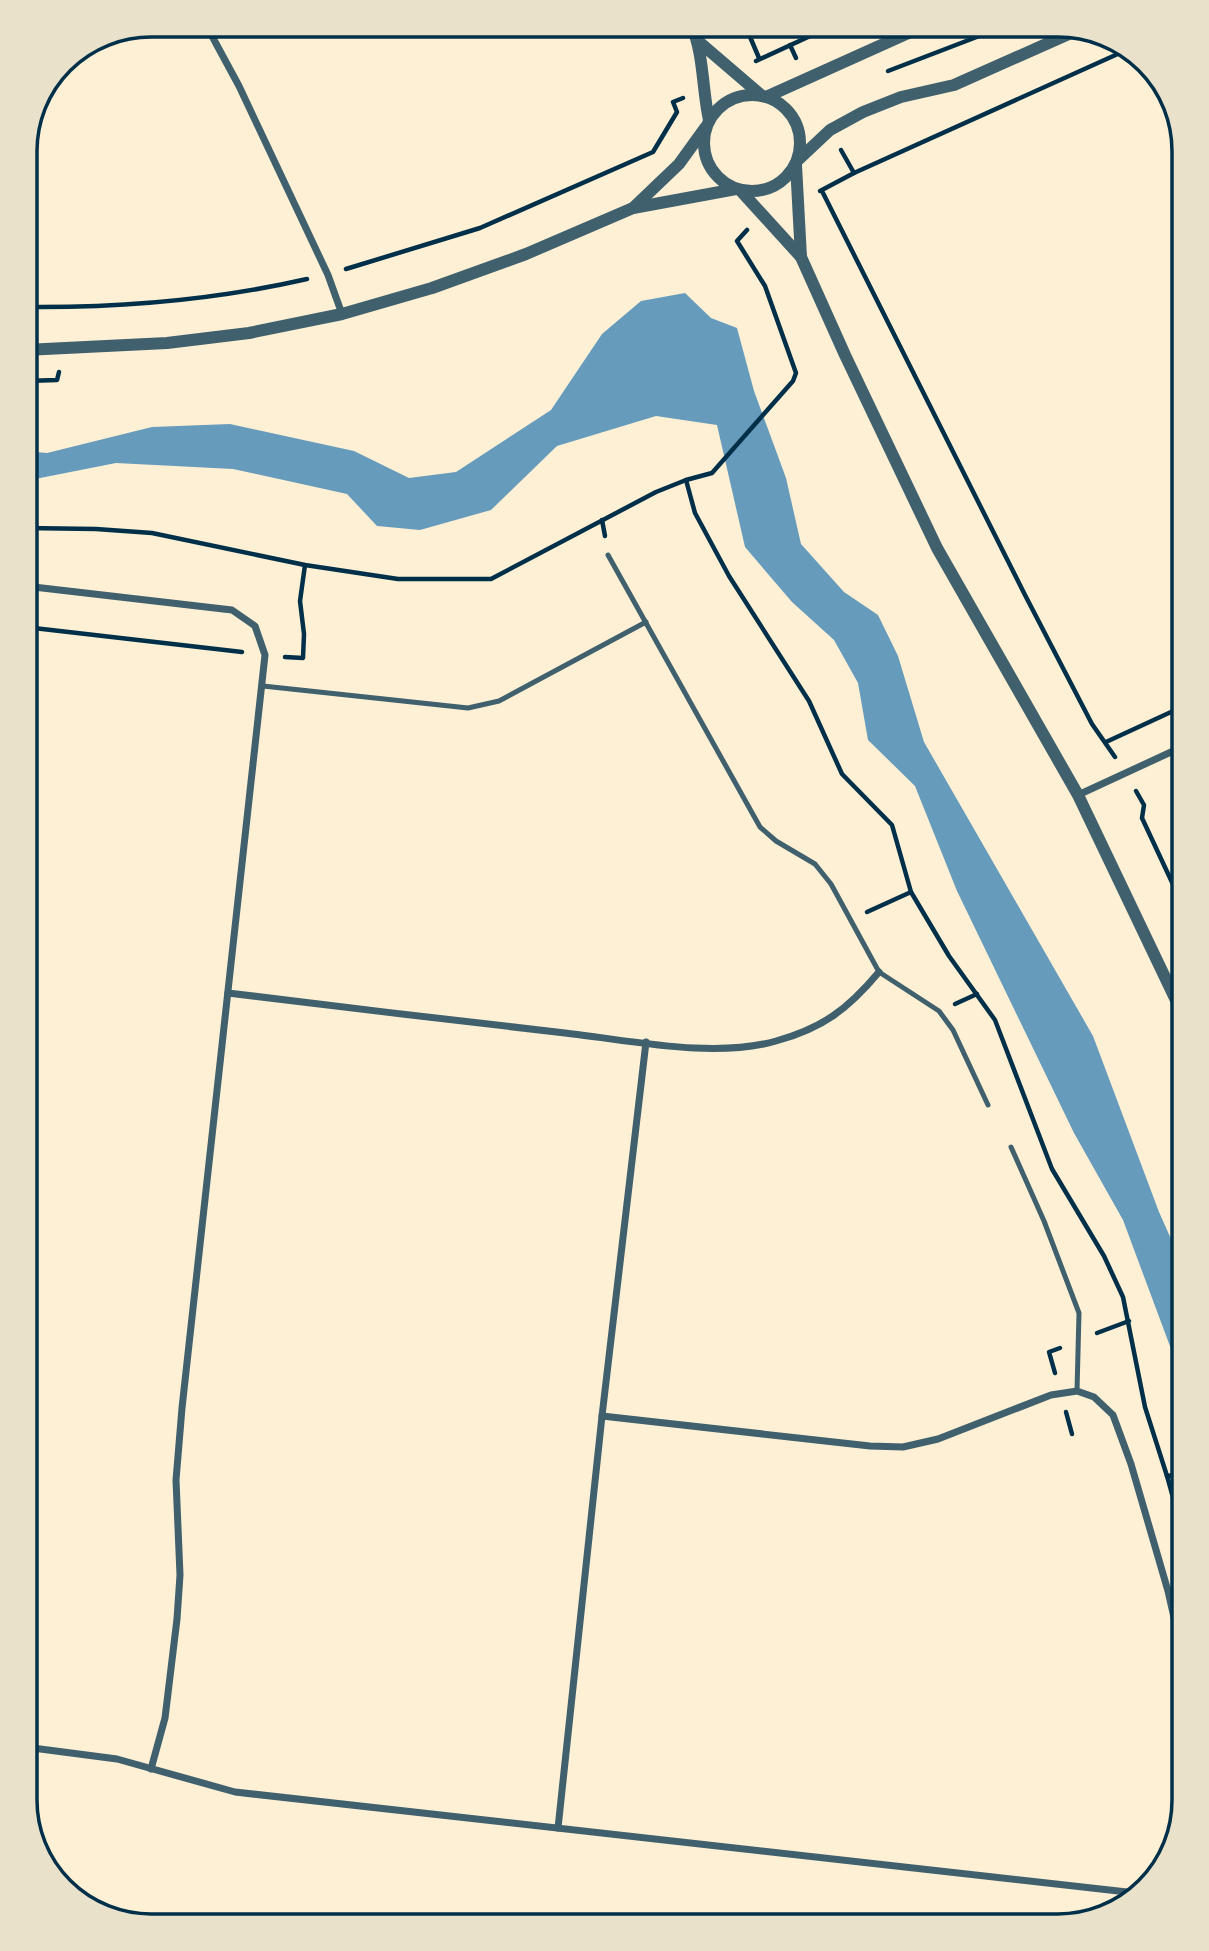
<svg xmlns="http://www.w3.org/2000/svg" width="1209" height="1951" viewBox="0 0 1209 1951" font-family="Lora,serif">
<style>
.water{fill:#669bbc}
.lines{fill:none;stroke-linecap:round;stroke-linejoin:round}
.path{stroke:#003049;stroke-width:4.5}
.service{stroke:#3f606c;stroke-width:5}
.minor{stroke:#3f606c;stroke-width:7}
.tertiary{stroke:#3f606c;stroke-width:12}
.rim{fill:none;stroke:#003049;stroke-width:3.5}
</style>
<rect width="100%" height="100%" fill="#fdf0d5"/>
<!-- water -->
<polygon class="water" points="685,293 711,318 737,328 754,391 786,478 801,544 844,592 878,615 898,656 924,742 1093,1036 1159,1212 1184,1268 1184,1398 1174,1357 1123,1220 1074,1133 957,891 915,786 868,740 858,683 834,640 792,602 745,547 717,425 656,416 557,446 491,510 420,530 377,526 347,494 233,469 116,463 25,481 25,451 47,453 152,427 230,424 354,451 409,478 456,472 551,410 602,334 641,301"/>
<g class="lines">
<!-- path -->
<g class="path">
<polyline points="745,25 759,58"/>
<polyline points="790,45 796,58"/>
<polyline points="756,61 834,25"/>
<polyline points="888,71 1008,25"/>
<polyline points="854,173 1131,48"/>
<polyline points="820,191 854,173 841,150"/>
<polyline points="823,193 1025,595 1092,724 1115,757"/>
<polyline points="747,230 737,241 765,286 796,373 793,381 712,473 686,480 695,513 729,576 809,701 842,774 892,825 911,892 949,956 995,1020 1052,1169 1104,1256 1123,1297 1145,1407 1167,1476 1184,1474"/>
<polyline points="346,269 480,228 653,152 677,112 673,102 683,98"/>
<path d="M 25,307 C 120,308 215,300 307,279"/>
<polyline points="25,381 57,380 59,372"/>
<polyline points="602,520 605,536"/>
<polyline points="25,528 96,529 152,533 305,565 398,579 491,579 656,492 686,480"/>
<polyline points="25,627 242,652"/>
<polyline points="285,657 303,658 304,634 300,601 305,565"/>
<polyline points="1106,742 1184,706"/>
<polyline points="1136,791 1144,805 1142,818 1184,908"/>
<polyline points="867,912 911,892"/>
<polyline points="955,1004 977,994"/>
<polyline points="1097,1333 1129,1321"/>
<polyline points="1055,1373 1049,1352 1060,1348"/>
<polyline points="1066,1412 1072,1434"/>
<polyline points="1167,1476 1184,1537"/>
</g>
<!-- service -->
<g class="service">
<polyline points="608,555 760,827 776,841 815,864 831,884 879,972 939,1011 953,1030 988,1105"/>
<polyline points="263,686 468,708 499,701 646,622"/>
<polyline points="1011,1147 1044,1221 1079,1313 1077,1391"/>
</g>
<!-- minor -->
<g class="minor">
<polyline points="206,25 239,86 328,275 342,314"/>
<polyline points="25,586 232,610 255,626 265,655 182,1408 176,1480 180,1575 177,1619 165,1718 151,1769"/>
<polyline points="1078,795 1184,746"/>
<path d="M 228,993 C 340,1007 453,1020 565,1033 C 629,1040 713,1059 776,1041 C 823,1028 848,1009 879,972"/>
<polyline points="602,1416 870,1446 903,1447 938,1439 1051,1395 1077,1391 1094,1397 1113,1415 1131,1464 1168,1591 1184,1662"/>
<polyline points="25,1747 117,1759 235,1792 1136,1893"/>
<polyline points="558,1828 602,1416 646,1042"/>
</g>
<!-- tertiary -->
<g class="tertiary">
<path d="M 691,25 C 704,53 702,89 709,120"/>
<polyline points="698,41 761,95"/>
<circle cx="752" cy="143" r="48"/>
<polyline points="766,97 926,25"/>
<polyline points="797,161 830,130 863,112 901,97 954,85 1080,29"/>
<polyline points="796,165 801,257 845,355 937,548 1078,795 1184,1017"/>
<polyline points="740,190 801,257"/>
<polyline points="633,208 679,164 705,128"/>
<polyline points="25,350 167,343 249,333 342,314 432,288 526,254 633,208 736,189"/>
</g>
</g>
<!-- crop -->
<path d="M0 0H1209V1951H0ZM151 37H1058A114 114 0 0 1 1172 151V1800A114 114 0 0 1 1058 1914H151A114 114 0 0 1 37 1800V151A114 114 0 0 1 151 37Z" fill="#e9e1ca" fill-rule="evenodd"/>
<path class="rim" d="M151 37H1058A114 114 0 0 1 1172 151V1800A114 114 0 0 1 1058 1914H151A114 114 0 0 1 37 1800V151A114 114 0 0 1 151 37Z"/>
</svg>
